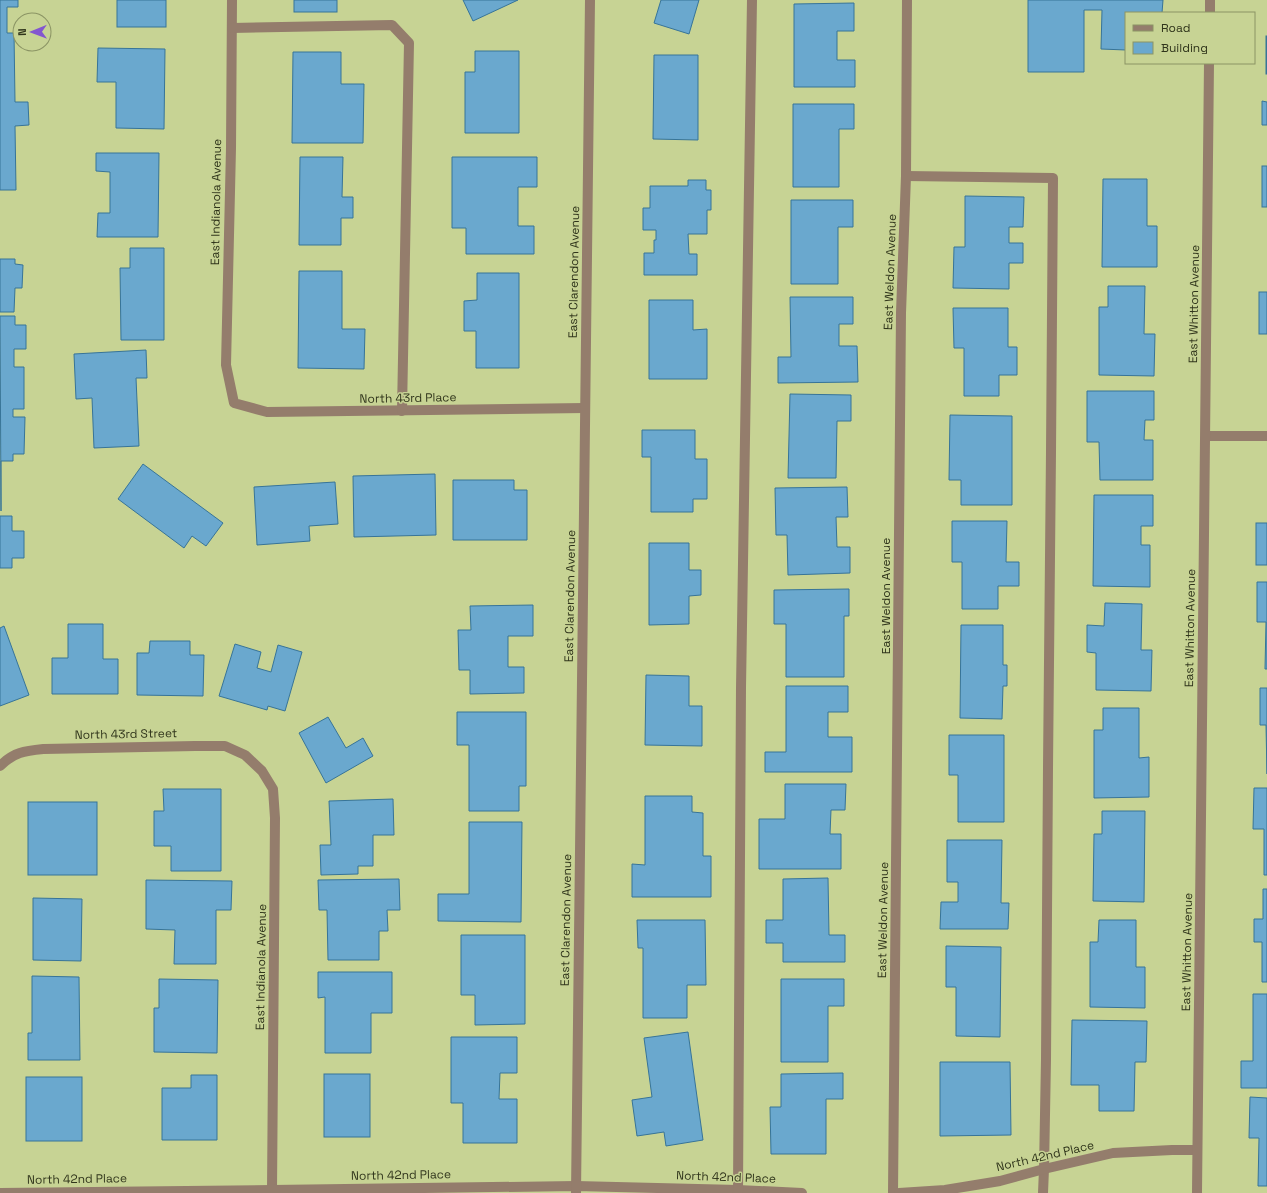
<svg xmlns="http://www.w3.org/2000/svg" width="1267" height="1193" viewBox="0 0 1267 1193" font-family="'Space Grotesk',sans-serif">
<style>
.building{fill:#6aa8ce;stroke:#377498}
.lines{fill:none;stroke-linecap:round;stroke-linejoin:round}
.minor{stroke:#947d6c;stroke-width:10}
.labels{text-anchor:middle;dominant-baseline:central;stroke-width:3;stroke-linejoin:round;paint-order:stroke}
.street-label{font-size:12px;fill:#30351b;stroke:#c7d394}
</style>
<rect width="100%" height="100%" fill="#c7d394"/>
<!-- building -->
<g class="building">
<polygon points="0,0 18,0 18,7 7,7 7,33 14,33 15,102 28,102 29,125 15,126 16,190 0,190"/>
<rect x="117" y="0" width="49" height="27"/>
<rect x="294" y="0" width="43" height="12"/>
<polygon points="463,0 518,0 473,21"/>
<polygon points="661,0 699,0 689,34 654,23"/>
<polygon points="1028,0 1163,0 1162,13 1126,13 1126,50 1101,49 1102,10 1084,10 1084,72 1028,72"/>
<polygon points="854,3 854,31 837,31 837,60 855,60 855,87 794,87 794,4"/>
<rect x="1266" y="36" width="1" height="38"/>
<polygon points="98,48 165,49 164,129 116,128 116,82 97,82"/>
<polygon points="475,51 519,51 519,133 465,133 465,72 475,72"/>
<polygon points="293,52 341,52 341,84 364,84 363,143 292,143"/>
<polygon points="654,55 698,55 698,140 653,139"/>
<polygon points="1262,101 1267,102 1267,125 1262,125"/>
<polygon points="793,104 854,104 854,129 839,129 839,187 793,187"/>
<polygon points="96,153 159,153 158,237 97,237 98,213 110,213 110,172 96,171"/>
<polygon points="300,157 343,157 342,197 353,197 353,218 341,218 341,245 299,245"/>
<polygon points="452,157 537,157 537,187 518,187 518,226 534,226 534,254 466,254 466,228 452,228"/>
<rect x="1262" y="166" width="5" height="41"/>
<polygon points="1103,179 1147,179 1147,226 1157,226 1157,267 1102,267"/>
<polygon points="688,180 706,180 706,190 711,190 711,210 707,210 707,234 688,234 689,254 697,254 697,275 644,275 644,253 654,253 654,240 656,240 656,230 643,230 643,208 650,208 650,186 688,186"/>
<polygon points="965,196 1024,197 1023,227 1009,227 1009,243 1023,243 1023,263 1009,263 1009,289 953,288 954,247 965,247"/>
<polygon points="791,200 853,200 853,227 838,227 838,284 791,284"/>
<polygon points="130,248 164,248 164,340 121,340 120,268 130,268"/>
<polygon points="0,259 15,259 15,264 23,265 22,288 15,288 14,312 0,312"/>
<polygon points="299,271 342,271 342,329 365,329 364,369 298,368"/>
<polygon points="477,273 519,273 519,368 476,368 476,331 464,331 464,301 477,300"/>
<polygon points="1108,286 1145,286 1144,334 1155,334 1154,376 1099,375 1099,307 1108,307"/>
<rect x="1259" y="292" width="8" height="42"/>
<polygon points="790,297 853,297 853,324 839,324 839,346 857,346 858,382 778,383 778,357 791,357"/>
<polygon points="649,300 693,300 693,330 707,329 707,379 649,379"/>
<polygon points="953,308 1008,308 1008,347 1017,347 1017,375 999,375 999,396 964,396 964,348 954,348"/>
<polygon points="0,316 15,316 15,325 26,325 26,349 14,349 14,367 24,367 24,409 13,409 13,417 25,417 24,454 13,454 13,461 1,461 1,511"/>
<polygon points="146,350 147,378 136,378 139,446 94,448 92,398 76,399 74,354"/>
<polygon points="1087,391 1154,391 1154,420 1145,420 1144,440 1153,440 1153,480 1100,480 1099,442 1087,442"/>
<polygon points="790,394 851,395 851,421 837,421 836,478 788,478"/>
<polygon points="950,415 1012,416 1012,505 961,505 961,480 949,480"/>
<polygon points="642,430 695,430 695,459 707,459 707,499 693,499 693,512 651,512 651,457 642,457"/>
<polygon points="143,464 223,523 206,546 192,536 184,548 118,499"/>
<polygon points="435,474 436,535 354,537 353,476"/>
<polygon points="453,480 514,480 514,490 527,490 527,540 453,540"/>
<polygon points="335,482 338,524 309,526 310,541 257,545 254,487"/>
<polygon points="847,487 848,517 836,517 837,547 850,547 850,573 788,575 787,535 776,535 775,488"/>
<polygon points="1094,495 1153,495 1153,526 1141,526 1141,545 1150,545 1150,587 1093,586"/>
<polygon points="0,516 12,516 12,531 24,531 24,558 12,558 12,568 0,568"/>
<polygon points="952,521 1007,521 1006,562 1019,562 1019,586 998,586 998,609 962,609 962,562 952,562"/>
<rect x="1256" y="523" width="11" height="42"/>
<polygon points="649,543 689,543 689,570 701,570 701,595 689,596 689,624 649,625"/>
<polygon points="1257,582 1267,582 1267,669 1265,669 1266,622 1257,622"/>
<polygon points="849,589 849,616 844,616 844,677 786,677 786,624 774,624 774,590"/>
<polygon points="1105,603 1142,604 1141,650 1152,650 1151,691 1096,690 1096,653 1087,652 1087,625 1104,626"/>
<polygon points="533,605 533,636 508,636 508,667 524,667 524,693 470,694 470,670 459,670 458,630 471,630 470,606"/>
<polygon points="68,624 103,624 103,659 118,659 118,694 52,694 52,658 68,658"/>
<polygon points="961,625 1003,625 1003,665 1007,665 1007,686 1003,686 1002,719 960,718"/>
<polygon points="4,626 29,695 0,706 0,628"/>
<polygon points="150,641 190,641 190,655 204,655 203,696 137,695 137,653 149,653"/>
<polygon points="235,644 261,652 257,668 271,672 278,645 302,652 285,711 268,706 267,710 219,696"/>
<polygon points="646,675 689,676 689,706 702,706 702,746 645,745"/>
<polygon points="786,686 848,686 848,712 828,712 828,737 852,737 852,772 765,772 765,752 786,752"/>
<polygon points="1260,688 1267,688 1267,774 1266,725 1260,725"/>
<polygon points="1103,708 1139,708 1139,758 1149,757 1149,797 1094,798 1094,730 1103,730"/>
<polygon points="457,712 526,712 526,786 519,786 519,811 469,811 469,745 457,745"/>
<polygon points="328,717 346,748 363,738 373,756 326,783 299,733"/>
<polygon points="949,735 1004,735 1004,822 958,822 958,775 949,775"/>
<polygon points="785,784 846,784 845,810 831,810 830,834 841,834 841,869 759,869 759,819 785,819"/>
<polygon points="1254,788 1267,788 1267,875 1264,875 1264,829 1253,829"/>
<polygon points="163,789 221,789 221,871 171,871 171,846 154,846 154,811 164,811"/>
<polygon points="645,796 692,796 692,812 703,813 703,856 711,856 711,897 632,897 632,864 645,865"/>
<polygon points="393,799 394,835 373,835 373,866 358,866 358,874 321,875 320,845 331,845 329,801"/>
<rect x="28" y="802" width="69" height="73"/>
<polygon points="1102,811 1145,811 1144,902 1093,901 1094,834 1102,834"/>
<polygon points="469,822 522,822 521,922 438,921 438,894 469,894"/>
<polygon points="947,840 1002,840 1001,903 1009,903 1008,929 940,929 941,902 958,902 958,882 947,882"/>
<polygon points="828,878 829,935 845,935 845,962 783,962 783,943 766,943 766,920 783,920 783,879"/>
<polygon points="399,879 400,910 387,910 388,931 379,931 379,960 328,960 327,910 319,910 318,880"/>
<polygon points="146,880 232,881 231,910 216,910 216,964 174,964 175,930 146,929"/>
<polygon points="1263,889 1267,889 1267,982 1262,982 1262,942 1254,942 1254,919 1263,919"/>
<polygon points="33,898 82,899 81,961 33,960"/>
<polygon points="637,920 705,920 706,985 687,985 687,1018 643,1018 643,948 638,948"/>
<polygon points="1099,920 1136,920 1136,967 1145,967 1145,1008 1090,1007 1090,942 1098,942"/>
<polygon points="461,935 525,935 525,1024 475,1025 475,995 461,995"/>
<polygon points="946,946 1001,947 1000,1037 956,1036 956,987 946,987"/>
<polygon points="318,972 392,972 392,1013 371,1013 371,1053 325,1053 325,997 318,998"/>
<polygon points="32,976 79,977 80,1060 28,1060 28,1033 32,1033"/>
<polygon points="159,979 218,980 217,1053 154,1052 154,1008 159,1008"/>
<polygon points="781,979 844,979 844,1006 828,1006 828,1062 781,1062"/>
<polygon points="1253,994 1267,994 1267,1088 1241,1088 1241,1061 1253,1061"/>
<polygon points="1072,1020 1147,1021 1146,1062 1135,1062 1134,1111 1099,1111 1099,1085 1071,1085"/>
<polygon points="688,1032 703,1140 666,1146 664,1132 637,1136 632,1100 652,1097 644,1038"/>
<polygon points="451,1037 517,1037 517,1073 500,1073 499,1099 517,1099 517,1143 463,1143 463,1103 451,1103"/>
<polygon points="940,1062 1010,1062 1011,1135 940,1136"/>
<polygon points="843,1073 843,1099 826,1099 826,1154 771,1154 770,1107 781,1107 781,1074"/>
<rect x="324" y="1074" width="46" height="63"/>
<polygon points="191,1075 217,1075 217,1140 162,1140 162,1088 191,1088"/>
<rect x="26" y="1077" width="56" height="64"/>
<polygon points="1250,1097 1267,1098 1267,1186 1258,1186 1259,1138 1249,1138"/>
</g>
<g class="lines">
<!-- minor -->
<g class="minor">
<polyline points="232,0 231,148 226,365 234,403 267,412 585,408"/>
<polyline points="1210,13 1210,0"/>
<polyline points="232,28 392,25 409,43 402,411"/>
<polyline points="906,176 1053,178 1051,452 1048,768 1046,1060 1044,1169 1043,1193"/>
<polyline points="1206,436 1267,436"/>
<path d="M 0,766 C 14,752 25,751 44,749 L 195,746 L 225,746 L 245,755 L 262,771 L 273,789 L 275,818 L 272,1190"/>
<polyline points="0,1193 272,1190 576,1186 738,1190 802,1193"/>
<polyline points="576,1193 590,0"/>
<polyline points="738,1193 741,688 752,0"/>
<polyline points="893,1193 901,313 906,176 907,0"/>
<polyline points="899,1193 945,1190 1000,1181 1044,1169 1113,1153 1172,1150 1197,1150"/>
<polyline points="1197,1193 1209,63"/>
</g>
</g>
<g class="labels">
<!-- street labels -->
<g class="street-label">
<text transform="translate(216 202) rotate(-89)">East Indianola Avenue</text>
<text transform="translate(574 272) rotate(-89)">East Clarendon Avenue</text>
<text transform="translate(890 272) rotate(-88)">East Weldon Avenue</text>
<text transform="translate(1194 304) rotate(-89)">East Whitton Avenue</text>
<text transform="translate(408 398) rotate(-1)">North 43rd Place</text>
<text transform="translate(570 596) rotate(-89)">East Clarendon Avenue</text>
<text transform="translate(886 596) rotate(-90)">East Weldon Avenue</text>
<text transform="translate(1190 628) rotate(-89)">East Whitton Avenue</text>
<text transform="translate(126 734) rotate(-1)">North 43rd Street</text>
<text transform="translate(566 920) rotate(-89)">East Clarendon Avenue</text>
<text transform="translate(883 920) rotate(-89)">East Weldon Avenue</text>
<text transform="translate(1187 952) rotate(-89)">East Whitton Avenue</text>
<text transform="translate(261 967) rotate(-89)">East Indianola Avenue</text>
<text transform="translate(1045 1156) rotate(-13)">North 42nd Place</text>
<text transform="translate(401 1175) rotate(-1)">North 42nd Place</text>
<text transform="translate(726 1177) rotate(2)">North 42nd Place</text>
<text transform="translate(77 1179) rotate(-1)">North 42nd Place</text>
</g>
</g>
<!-- legend -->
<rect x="1125" y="12" width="130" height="52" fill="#c7d394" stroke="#8b9464"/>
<rect x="1133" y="25" width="20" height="6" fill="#947d6c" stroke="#8b9464"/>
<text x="1161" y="32" font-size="12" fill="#30351b">Road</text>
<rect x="1133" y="42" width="20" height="12" fill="#6aa8ce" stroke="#8b9464"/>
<text x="1161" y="52" font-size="12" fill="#30351b">Building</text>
<!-- north arrow -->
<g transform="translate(32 32) rotate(269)"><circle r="19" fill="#c7d394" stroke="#8b9464"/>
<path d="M0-3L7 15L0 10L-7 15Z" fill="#8356cf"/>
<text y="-6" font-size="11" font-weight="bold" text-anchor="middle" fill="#30351b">N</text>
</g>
</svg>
